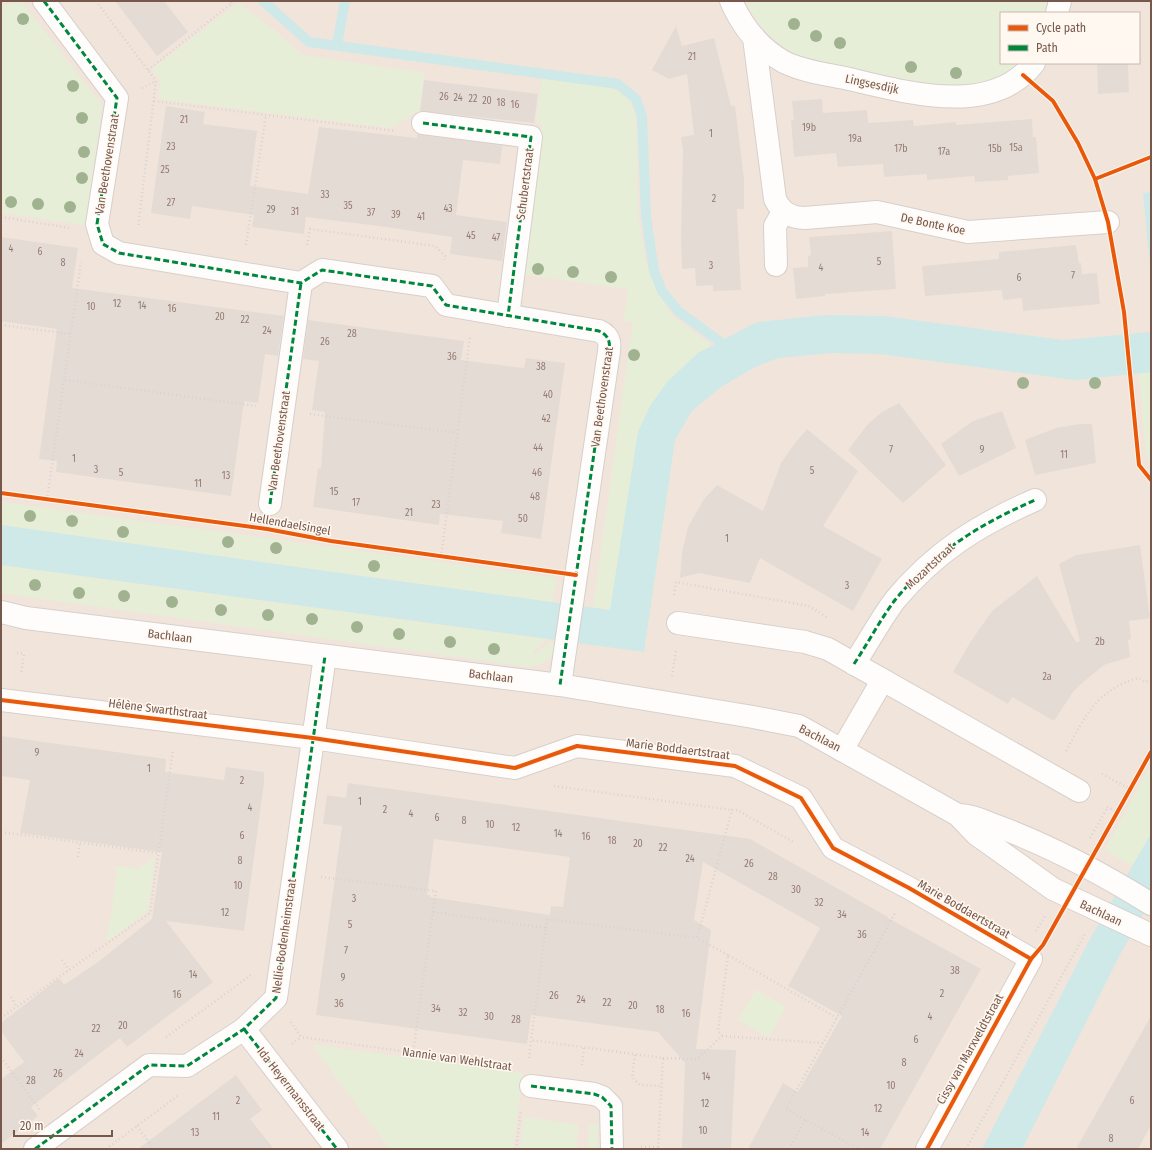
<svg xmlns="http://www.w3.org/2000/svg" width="1152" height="1150" viewBox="0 0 1152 1150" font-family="'Fira Sans Condensed',sans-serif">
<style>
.residential{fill:#f1e5db;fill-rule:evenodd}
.green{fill:#e7eed8}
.water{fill:#cfe8e8}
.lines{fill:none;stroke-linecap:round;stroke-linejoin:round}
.stream{stroke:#cfe8e8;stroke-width:10}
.building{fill:#e5dbd5;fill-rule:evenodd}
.street-casing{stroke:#d7cfca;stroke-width:24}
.secondary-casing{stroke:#d8cfca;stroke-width:24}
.path{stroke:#dad2d0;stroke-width:2.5;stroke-dasharray:1 3;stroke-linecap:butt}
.street{stroke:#fefdfc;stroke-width:22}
.secondary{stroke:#fefdfc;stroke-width:22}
.quiet{stroke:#00873e;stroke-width:3;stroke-dasharray:6 3;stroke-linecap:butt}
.cycleway-casing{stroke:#fff8f0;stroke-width:6}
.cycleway{stroke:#e8590c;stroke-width:4}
.tree{fill:#a1b291}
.labels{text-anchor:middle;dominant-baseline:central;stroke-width:3;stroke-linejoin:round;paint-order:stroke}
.number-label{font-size:10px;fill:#947b71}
.street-label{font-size:12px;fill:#77584d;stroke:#fff8f0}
</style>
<rect width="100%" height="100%" fill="#f8f3ed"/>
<!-- residential -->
<path class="residential" d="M 1,1 L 1151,1 L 1151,1149 L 1,1149 ZM 1001,13 L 1139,13 L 1139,63 L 1001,63 Z"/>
<!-- green -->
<g class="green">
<polygon points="12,1 21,1 102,105 86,225 1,213 1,4 8,5"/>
<path d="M 745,1 L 966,1 L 970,3 L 973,1 L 1048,1 L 1045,13 L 1001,13 L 1001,63 L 1018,63 C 999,84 949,90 923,86 C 900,83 878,76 855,70 C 830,65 798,60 778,43 C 765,32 752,16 745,1 Z"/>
<polygon points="238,3 273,29 302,55 424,73 420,110 391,128 158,99 161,81 152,69"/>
<polygon points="542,77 609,87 620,92 629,100 635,113 637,142 638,214 647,268 659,294 672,316 711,345 698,353 638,432 611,610 593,607 633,322 624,321 628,289 521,274 542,125 536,121"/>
<polygon points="1151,372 1151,464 1146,455 1139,374"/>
<polygon points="1,502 557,578 552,603 1,525"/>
<path d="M 1,565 L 547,639 L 532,652 L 535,654 L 550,643 L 558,644 C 552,658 545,664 530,667 L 7,594 L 1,593 Z"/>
<polygon points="1151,764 1151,834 1132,866 1105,850"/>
<polygon points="155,856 148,911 107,942 117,873 114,867 118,866 138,869"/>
<polygon points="756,990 786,1007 769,1037 738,1020"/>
<polygon points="315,1045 523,1073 513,1149 390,1149 315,1049"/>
<polygon points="524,1117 578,1125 577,1149 520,1149"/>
<polygon points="589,1124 598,1124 597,1149 588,1149"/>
</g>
<!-- water -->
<g class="water">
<polygon points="1151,192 1151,276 1143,193"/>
<polygon points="826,315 884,316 1063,340 1151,332 1151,372 1075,380 880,354 831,353 778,358 755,367 721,387 692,411 675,440 644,652 1,565 1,525 318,570 610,610 638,432 650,406 667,382 698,353 757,322"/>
<polygon points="1151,834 1151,901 1121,953 1022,1149 982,1149 1091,937"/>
</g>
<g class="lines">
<!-- stream -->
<g class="stream">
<polyline points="263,1 309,42 618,84 636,99 642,116 646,216 654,271 662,291 678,311 719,341"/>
<polyline points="337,45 345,1"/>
</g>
</g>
<!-- building -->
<g class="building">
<polygon points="115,1 164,1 188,32 157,56"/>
<polygon points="676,26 682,46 714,38 731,106 735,106 744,179 744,209 737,209 741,290 713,291 713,285 696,286 695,268 682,269 681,238 683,151 681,137 694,135 687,74 669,79 652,70"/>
<polygon points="1097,63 1128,63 1129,92 1098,94"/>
<polygon points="424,80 538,94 534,123 420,111"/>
<polygon points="822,99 823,113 867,110 868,123 913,120 914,126 956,122 956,125 1032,119 1033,137 1036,137 1039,173 1008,176 1008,180 975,182 974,176 927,180 927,174 884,177 883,164 838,167 836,153 794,157 791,120 794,120 792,101"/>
<polygon points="166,106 205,112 203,124 257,131 250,186 308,194 319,127 417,138 417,134 502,146 500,164 463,160 456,215 507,222 502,261 450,254 452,237 379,226 306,217 304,234 252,227 254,215 192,206 190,219 151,213"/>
<polygon points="892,231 896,289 825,294 825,296 796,299 793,268 808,267 808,256 811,255 809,237"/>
<polygon points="1,237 78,248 72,288 284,316 278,356 265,354 258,403 244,401 231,496 56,472 57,461 39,459 57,329 1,321"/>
<polygon points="1076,245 1079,263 1081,263 1082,274 1097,273 1100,304 1023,311 1022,298 1003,300 1002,290 925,296 922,266 999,259 999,252"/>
<polygon points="308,320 464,341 461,360 524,368 526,358 565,363 541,539 501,533 503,521 440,514 439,525 313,507 318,468 321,469 325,412 312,410 319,361 303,359"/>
<polygon points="899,403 946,465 903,503 848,450 868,424 882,412"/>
<polygon points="1002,411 1016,448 959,476 941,444 973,421"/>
<polygon points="1080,424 1092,424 1096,463 1035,475 1025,440 1056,428"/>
<polygon points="807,429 858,471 823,526 882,559 853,611 760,558 750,583 699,573 680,578 682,552 688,527 704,499 717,485 763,511 781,463 795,443"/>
<polygon points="1140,545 1150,618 1129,621 1131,639 1128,640 1130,657 1104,665 1081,684 1073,692 1054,721 1012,697 1008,704 953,672 971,641 992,611 1037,576 1076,642 1080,641 1059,564 1076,555"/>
<polygon points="1,736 166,759 165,772 224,780 226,767 264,772 264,783 244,931 166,921 213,982 127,1047 120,1038 98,1055 31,1107 38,1116 1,1144 1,1079 24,1062 1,1031 1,1023 59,978 64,985 98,962 152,919 162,852 20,833 30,780 1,776"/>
<path d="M 348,783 L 750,839 L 888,917 L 888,918 L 981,969 L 880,1149 L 748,1149 L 783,1083 L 798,1092 L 842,1016 L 788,986 L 820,928 L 703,862 L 694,920 L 711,930 L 696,1049 L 736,1050 L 731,1149 L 682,1149 L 685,1063 L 658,1032 L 531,1015 L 527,1044 L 316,1015 L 342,826 L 323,824 L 327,795 L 346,798 ZM 434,839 L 570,857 L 563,907 L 551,906 L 550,915 L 430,897 L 430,895 L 427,895 Z"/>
<polygon points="1151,1016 1151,1125 1138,1149 1076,1149"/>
<polygon points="236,1075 262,1110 250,1119 274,1149 138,1149"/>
</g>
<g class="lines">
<defs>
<g id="street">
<path d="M 44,1 L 117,98 L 97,224 L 103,244 L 119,253 L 301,283 L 322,270 L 432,286 L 446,305 L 599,331 C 612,337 610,346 608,358 L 560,685"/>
<path d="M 731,1 C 742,26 759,48 784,62 C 802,71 825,74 845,78 C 902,91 991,119 1034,63"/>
<polyline points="1057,13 1060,1"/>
<path d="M 754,38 L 775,199 C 781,212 790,218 805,218 L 877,212 L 968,232 L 1108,222"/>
<polyline points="423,123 531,137 508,316"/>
<polyline points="776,265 775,226 783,212"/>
<polyline points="270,504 301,283"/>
<polyline points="678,623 805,642 828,649 1079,791"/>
<path d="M 854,664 C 868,643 880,620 895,600 C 935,552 978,525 1035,500"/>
<polyline points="1,700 313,738 515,768 577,746 735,766 801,798 833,848 909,888 1031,959 927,1149"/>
<polyline points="842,750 882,681"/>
<polyline points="244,1029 337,1149"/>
<polyline points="531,1086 594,1094 602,1097 611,1106 612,1149"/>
<polyline points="35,1149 149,1065 187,1066 244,1029 276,998 325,656"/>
</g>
<g id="secondary">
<polyline points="1,612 26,618 560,685 753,717 799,726 958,815 976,834 1053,889 1151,935"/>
<path d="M 958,815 C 974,815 987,823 1002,828 C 1054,848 1103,874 1151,904"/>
</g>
</defs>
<!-- street casing -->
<use href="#street" class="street-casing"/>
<!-- secondary casing -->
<use href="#secondary" class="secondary-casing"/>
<!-- path -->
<g class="path">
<polyline points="96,1 156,81 138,228"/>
<polyline points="148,70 232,3 230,1"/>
<polyline points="142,88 156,81"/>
<polyline points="154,101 396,131"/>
<polyline points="1,217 70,228"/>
<polyline points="246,245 266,115"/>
<polyline points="307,245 310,229 435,246 445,256 444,260"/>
<polyline points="1,325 72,334"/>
<polyline points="65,380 256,406"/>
<polyline points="310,414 457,433"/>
<polyline points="47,500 81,262"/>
<polyline points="441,557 470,337"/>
<polyline points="674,595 676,582 809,606 828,618"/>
<polyline points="17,653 24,654 21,674"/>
<polyline points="672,676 676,651"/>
<path d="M 1066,751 C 1086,715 1097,689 1139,678 L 1145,682 L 1151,681"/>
<polyline points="1102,774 1130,789"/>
<polyline points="554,786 732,810"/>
<polyline points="1107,807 1117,812"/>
<polyline points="1,832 158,853"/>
<polyline points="1090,838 1108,807"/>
<polyline points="78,857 80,842"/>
<polyline points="321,877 436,891 413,1053"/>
<polyline points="433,912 546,928 531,1040"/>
<polyline points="546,928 547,919 697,938"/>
<polyline points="1036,931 1045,916"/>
<polyline points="728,955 697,938 732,810 737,810 795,843"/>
<polyline points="62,960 69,970"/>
<polyline points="11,997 17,1007"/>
<polyline points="1,1018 150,913 173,750"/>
<polyline points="291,1022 301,1037 510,1066"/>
<polyline points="722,1036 718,1031 728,955 837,1018"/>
<polyline points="166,1037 251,975"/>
<polyline points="823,1043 786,1109 859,1149"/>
<polyline points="292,1044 301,1037"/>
<polyline points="635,1055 632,1077 640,1085 661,1086"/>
<polyline points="1,1057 40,1110"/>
<polyline points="529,1058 531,1040 663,1058 658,1149"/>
<polyline points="663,1058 697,1059 722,1036 823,1043 895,913"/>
<polyline points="582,1065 584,1048"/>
<polyline points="137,1126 154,1149"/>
<polyline points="641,1147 658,1147"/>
<polyline points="106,1149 179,1095"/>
<polyline points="516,1149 521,1111"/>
<polyline points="789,1149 805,1120"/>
<polyline points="966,1149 1085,934"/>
</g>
<!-- street -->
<use href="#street" class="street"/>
<!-- secondary -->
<use href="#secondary" class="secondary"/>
<!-- quiet -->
<g class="quiet">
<path d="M 44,1 L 117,98 L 97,224 L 103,244 L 119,253 L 301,283 L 322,270 L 432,286 L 446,305 L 599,331 C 612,337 610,346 608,358 L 560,685"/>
<polyline points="423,123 531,137 508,316"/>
<polyline points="270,504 301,283"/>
<path d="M 854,664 C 868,643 880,620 895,600 C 935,552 978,525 1035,500"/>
<polyline points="244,1029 337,1149"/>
<polyline points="531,1086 594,1094 602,1097 611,1106 612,1149"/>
<polyline points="35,1149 149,1065 187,1066 244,1029 276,998 325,656"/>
</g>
<defs>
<g id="cycleway">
<polyline points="1023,75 1053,101 1078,143 1095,179 1108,222 1124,312 1139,465 1151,480"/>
<polyline points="1095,179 1151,157"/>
<polyline points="1,493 267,529 331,541 576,575"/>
<polyline points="1,700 313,738 515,768 577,746 735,766 801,798 833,848 909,888 1031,959"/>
<polyline points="927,1149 1031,959 1043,945 1151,752"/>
</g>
</defs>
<!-- cycleway casing -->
<use href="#cycleway" class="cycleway-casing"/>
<!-- cycleway -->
<use href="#cycleway" class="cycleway"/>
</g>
<!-- trees -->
<g class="tree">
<circle cx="23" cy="19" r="6"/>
<circle cx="794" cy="24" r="6"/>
<circle cx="816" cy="36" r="6"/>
<circle cx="840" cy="43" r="6"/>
<circle cx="911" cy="67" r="6"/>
<circle cx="956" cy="73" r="6"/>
<circle cx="73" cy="86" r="6"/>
<circle cx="82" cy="118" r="6"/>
<circle cx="84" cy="152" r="6"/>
<circle cx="82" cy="178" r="6"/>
<circle cx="11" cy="202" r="6"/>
<circle cx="38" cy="204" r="6"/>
<circle cx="70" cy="207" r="6"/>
<circle cx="538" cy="269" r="6"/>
<circle cx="573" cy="272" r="6"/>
<circle cx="611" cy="277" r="6"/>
<circle cx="634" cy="355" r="6"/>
<circle cx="1023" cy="383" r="6"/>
<circle cx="1095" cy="383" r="6"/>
<circle cx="30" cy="516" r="6"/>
<circle cx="72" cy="521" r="6"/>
<circle cx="123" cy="532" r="6"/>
<circle cx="228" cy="542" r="6"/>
<circle cx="276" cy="548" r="6"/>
<circle cx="374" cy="566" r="6"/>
<circle cx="35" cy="585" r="6"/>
<circle cx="79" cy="593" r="6"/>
<circle cx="124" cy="596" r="6"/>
<circle cx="172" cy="602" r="6"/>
<circle cx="221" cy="610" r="6"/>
<circle cx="268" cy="615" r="6"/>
<circle cx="312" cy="619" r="6"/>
<circle cx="357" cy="627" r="6"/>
<circle cx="399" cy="634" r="6"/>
<circle cx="450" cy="642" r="6"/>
<circle cx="494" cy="649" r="6"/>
</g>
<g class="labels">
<!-- number labels -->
<g class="number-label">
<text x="692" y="57">21</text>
<text x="444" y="97">26</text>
<text x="458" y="98">24</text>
<text x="473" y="99">22</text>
<text x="487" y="101">20</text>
<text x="501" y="103">18</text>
<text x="515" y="105">16</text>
<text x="184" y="120">21</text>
<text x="809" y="128">19b</text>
<text x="711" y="134">1</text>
<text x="855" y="139">19a</text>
<text x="171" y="147">23</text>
<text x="1016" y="148">15a</text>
<text x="901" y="149">17b</text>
<text x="995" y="149">15b</text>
<text x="944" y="152">17a</text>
<text x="165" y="170">25</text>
<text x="325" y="195">33</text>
<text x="714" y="199">2</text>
<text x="171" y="203">27</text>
<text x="348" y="206">35</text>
<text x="448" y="209">43</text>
<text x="271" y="210">29</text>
<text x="295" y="212">31</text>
<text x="371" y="213">37</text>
<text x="396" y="215">39</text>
<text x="421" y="217">41</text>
<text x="471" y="236">45</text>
<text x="496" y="238">47</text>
<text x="11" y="249">4</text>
<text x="40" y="252">6</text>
<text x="879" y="262">5</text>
<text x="63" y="263">8</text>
<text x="711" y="266">3</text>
<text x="821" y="268">4</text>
<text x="1073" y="276">7</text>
<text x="1019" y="278">6</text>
<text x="117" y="304">12</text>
<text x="142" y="306">14</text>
<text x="91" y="307">10</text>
<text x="172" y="309">16</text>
<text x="220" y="317">20</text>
<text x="245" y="320">22</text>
<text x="267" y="331">24</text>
<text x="352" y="334">28</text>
<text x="325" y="342">26</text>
<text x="452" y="357">36</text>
<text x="541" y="367">38</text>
<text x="548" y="395">40</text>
<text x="546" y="419">42</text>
<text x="538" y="448">44</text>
<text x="891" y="450">7</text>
<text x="982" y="450">9</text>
<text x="1064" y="455">11</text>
<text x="74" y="459">1</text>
<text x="96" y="470">3</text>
<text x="812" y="471">5</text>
<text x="121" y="473">5</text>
<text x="537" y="473">46</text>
<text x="226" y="476">13</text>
<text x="198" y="484">11</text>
<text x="334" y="492">15</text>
<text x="535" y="497">48</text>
<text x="356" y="503">17</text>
<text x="436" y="505">23</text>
<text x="409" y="513">21</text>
<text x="523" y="519">50</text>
<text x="727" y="539">1</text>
<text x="847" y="586">3</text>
<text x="1100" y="642">2b</text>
<text x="1047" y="677">2a</text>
<text x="37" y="753">9</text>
<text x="149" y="769">1</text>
<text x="242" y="781">2</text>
<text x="360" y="802">1</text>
<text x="250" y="808">4</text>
<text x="385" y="810">2</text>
<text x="411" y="814">4</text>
<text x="437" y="818">6</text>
<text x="464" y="821">8</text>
<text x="490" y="825">10</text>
<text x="516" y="828">12</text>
<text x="558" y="834">14</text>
<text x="242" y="836">6</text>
<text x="586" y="837">16</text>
<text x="612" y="841">18</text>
<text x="638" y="844">20</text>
<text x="663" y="848">22</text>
<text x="690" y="859">24</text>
<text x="240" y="861">8</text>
<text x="749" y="864">26</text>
<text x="773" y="877">28</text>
<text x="238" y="886">10</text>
<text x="796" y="890">30</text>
<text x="354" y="899">3</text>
<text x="819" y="903">32</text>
<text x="225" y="913">12</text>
<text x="842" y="915">34</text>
<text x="350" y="925">5</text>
<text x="862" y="935">36</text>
<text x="346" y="951">7</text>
<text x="955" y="971">38</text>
<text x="193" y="975">14</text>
<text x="343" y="978">9</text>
<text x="942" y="994">2</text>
<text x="177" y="995">16</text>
<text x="554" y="996">26</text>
<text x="581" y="1000">24</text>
<text x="607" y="1003">22</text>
<text x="339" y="1004">36</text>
<text x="633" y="1006">20</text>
<text x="436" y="1009">34</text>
<text x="660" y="1010">18</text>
<text x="463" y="1013">32</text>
<text x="686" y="1014">16</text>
<text x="489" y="1017">30</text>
<text x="930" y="1017">4</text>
<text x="516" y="1020">28</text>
<text x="123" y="1026">20</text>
<text x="96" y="1029">22</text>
<text x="916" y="1040">6</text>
<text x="79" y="1054">24</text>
<text x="904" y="1063">8</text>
<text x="58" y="1074">26</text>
<text x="706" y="1077">14</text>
<text x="31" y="1081">28</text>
<text x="891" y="1086">10</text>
<text x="238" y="1101">2</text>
<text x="1132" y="1101">6</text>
<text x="705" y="1104">12</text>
<text x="878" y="1109">12</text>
<text x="216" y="1117">11</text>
<text x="703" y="1131">10</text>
<text x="195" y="1133">13</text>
<text x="865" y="1133">14</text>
<text x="1111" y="1139">8</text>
</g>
<!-- street labels -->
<g class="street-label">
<text transform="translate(872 84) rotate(12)">Lingsesdijk</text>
<text transform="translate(107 164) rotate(-81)">Van Beethovenstraat</text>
<text transform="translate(525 184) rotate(-83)">Schubertstraat</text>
<text transform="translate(933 224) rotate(12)">De Bonte Koe</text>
<text transform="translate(602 397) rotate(-82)">Van Beethovenstraat</text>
<text transform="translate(279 441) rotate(-82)">Van Beethovenstraat</text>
<text transform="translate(290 524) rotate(10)">Hellendaelsingel</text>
<text transform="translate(930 566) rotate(-43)">Mozartstraat</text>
<text transform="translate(170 636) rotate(7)">Bachlaan</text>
<text transform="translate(491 676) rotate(7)">Bachlaan</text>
<text transform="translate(158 709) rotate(7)">Hélène Swarthstraat</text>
<text transform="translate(820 738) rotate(27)">Bachlaan</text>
<text transform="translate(678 749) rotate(7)">Marie Boddaertstraat</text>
<text transform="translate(964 909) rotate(30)">Marie Boddaertstraat</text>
<text transform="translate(1101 913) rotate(25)">Bachlaan</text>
<text transform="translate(284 936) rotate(-82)">Nellie Bodenheimstraat</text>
<text transform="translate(970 1049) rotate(-61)">Cissy van Marxveldtstraat</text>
<text transform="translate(457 1059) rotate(8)">Nannie van Wehlstraat</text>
<text transform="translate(291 1089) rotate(52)">Ida Heyermansstraat</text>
</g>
</g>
<!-- border -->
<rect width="1152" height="1150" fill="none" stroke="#77584d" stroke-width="4"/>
<!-- legend -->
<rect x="1000" y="12" width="140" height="52" fill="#fff8f0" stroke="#c9b8af"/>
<rect x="1008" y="25" width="20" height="6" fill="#e8590c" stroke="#c9b8af"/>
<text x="1036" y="32" font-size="12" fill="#77584d">Cycle path</text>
<rect x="1008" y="45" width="20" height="6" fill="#00873e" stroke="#c9b8af"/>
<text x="1036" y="52" font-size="12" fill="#77584d">Path</text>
<!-- scale -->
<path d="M14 1130v6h98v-6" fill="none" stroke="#77584d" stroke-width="2"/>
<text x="20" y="1130" font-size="12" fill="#77584d" stroke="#fff8f0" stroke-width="3" paint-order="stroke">20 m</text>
</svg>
